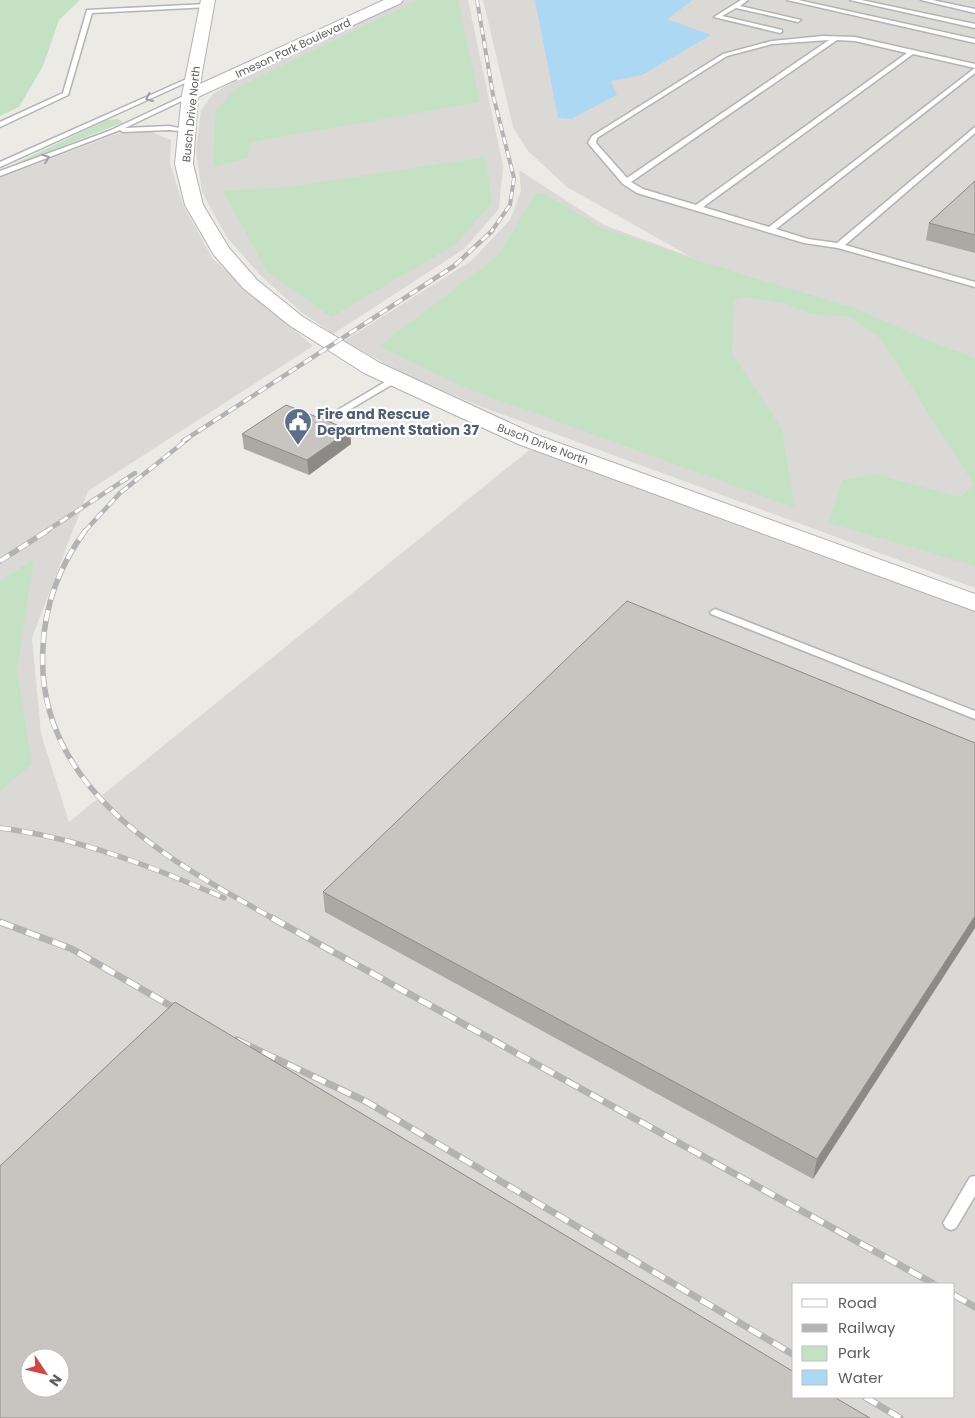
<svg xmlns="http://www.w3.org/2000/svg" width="975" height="1418" viewBox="0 0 975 1418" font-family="Poppins,sans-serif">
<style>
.industrial{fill:#dbd9d6;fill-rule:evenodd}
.green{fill:#c5e1c3}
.water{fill:#add8f4}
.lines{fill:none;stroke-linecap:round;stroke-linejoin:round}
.lane-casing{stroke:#b1b4b7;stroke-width:3}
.secondary-casing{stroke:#b0b3b7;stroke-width:2}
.lane{fill:#fff;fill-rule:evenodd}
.secondary{fill:#fff;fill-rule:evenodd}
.rail-far3-casing{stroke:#b2b3b3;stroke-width:4}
.rail-far2-casing{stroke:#b2b3b3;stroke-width:4.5}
.rail-far1-casing{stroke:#b2b3b3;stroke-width:5.5}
.rail-casing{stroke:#b2b3b3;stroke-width:7}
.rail-far3{stroke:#fff;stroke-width:2.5;stroke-dasharray:7;stroke-linecap:butt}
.rail-far2{stroke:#fff;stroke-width:3;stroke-dasharray:9;stroke-linecap:butt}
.rail-far1{stroke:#fff;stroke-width:4;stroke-dasharray:11;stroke-linecap:butt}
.rail{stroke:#fff;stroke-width:5;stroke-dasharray:14;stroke-linecap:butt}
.wall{fill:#aca9a5}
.shaded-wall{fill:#8c8a86}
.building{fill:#c8c5c0;stroke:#8c8a86;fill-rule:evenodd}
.oneway{stroke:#9d9fa1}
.labels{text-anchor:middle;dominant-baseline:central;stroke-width:4.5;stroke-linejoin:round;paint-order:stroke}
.far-street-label{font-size:11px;fill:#5c5f62;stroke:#fff}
.service-label{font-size:14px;font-weight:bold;fill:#4e5e75;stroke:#fff;text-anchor:start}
</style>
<rect width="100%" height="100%" fill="#eceae4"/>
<!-- industrial -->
<g class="industrial">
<polygon points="405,0 468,0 503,166 499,209 464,249 333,334 300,311 260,275 226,236 202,192 196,151 201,110 213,94 232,82"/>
<polygon points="483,0 975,0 975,588 477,405 408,376 344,341 471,261 510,220 521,191 519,170 604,225 691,257 567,187 528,151 513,127"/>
<path d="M 149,131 L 171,140 L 170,163 L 183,205 L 213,259 L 313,346 L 88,491 L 32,638 L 41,734 L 69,822 L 533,447 L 975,611 L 975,1418 L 0,1418 L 0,178 L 119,133 ZM 794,1284 L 954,1284 L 954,1397 L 794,1397 ZM 30,1358 L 60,1358 L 60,1388 L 30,1388 Z"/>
</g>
<!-- green -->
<g class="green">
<polygon points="0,0 80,0 59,20 43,66 19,107 0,116"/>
<polygon points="418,0 458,0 480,102 251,142 248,158 213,167 215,111 236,88"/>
<polygon points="118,119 123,122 119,124 4,169 107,120"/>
<polygon points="485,157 492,203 455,245 331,317 268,273 223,191 288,187"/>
<polygon points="544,193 600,227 689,258 858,309 927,340 975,358 975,566 828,523 842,480 875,474 960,497 974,485 881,339 850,317 811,314 782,303 746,297 734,300 732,354 782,429 795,508 463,387 379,346 498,256 535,194"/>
<polygon points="34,559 17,670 32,764 0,791 0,581"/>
</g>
<!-- water -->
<polygon class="water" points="535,0 693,0 667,19 711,35 642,75 611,81 617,95 571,119 558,118"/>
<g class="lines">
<defs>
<g id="lane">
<polygon points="741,0 748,0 740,6 801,20 798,22 736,8 722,16 782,30 782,32 780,33 714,17"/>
<polygon points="787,0 798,0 975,39 975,43"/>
<polygon points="850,0 861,0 975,24 975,28"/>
<polygon points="921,0 932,0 975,9 975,13"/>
<polygon points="207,4 210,6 209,7 92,13 68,95 0,127 0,122 63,93 87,10"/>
<path d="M 823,36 L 855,37 L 975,64 L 975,68 L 913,54 L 703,207 L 769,227 L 975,68 L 975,73 L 776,229 L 808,239 L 837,243 L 975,127 L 975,133 L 845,245 L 975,282 L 975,287 L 838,248 L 804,243 L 637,193 L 623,184 L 588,143 L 592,136 L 723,54 L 772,41 ZM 829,40 L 627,178 L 596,143 L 597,138 L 727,56 L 772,44 ZM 837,40 L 855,41 L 907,53 L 696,205 L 643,189 L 631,182 Z"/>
<polygon points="191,77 196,78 0,167 0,162"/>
<polygon points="190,93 192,94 192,96 125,128 169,126 189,130 189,132 169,130 123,132 120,130 0,176 0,171 109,131"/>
<polygon points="395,376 399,379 398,381 327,423 321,423 319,421"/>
<polygon points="715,609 975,711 975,719 711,614 710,612"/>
<polygon points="975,1176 975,1196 956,1228 951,1230 946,1228 943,1223 946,1218 970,1177"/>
</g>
<polygon id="secondary" points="201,0 215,0 200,84 384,0 403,0 401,3 198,97 193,164 203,205 229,248 257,280 303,317 380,363 534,434 975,594 975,611 518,444 364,373 289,325 243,288 214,255 185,205 175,164 182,95"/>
</defs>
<!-- lane casing -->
<use href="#lane" class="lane-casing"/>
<!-- secondary casing -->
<use href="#secondary" class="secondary-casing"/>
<!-- lane -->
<use href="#lane" class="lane"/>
<!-- secondary -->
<use href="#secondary" class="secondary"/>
<defs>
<polyline id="rail-far3" points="477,0 493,95 514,178 510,205 491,232"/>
<g id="rail-far2">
<polyline points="183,441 454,266 492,231"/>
<polyline points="45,532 135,473"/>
<polyline points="84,532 120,493 189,438"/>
</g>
<g id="rail-far1">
<path d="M 85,531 C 60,565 45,604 43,647 C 34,788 168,860 274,919"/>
<polyline points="0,561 47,531"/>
<path d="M 0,828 C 79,838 151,866 224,898"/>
</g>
<g id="rail">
<polyline points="272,918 934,1284"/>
<polyline points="0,922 72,949 183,1013"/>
<polyline points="237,1040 367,1102 794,1355"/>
<polyline points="954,1295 975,1307"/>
<polyline points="865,1397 900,1418"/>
</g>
</defs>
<!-- rail-far3 casing -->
<use href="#rail-far3" class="rail-far3-casing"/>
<!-- rail-far2 casing -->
<use href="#rail-far2" class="rail-far2-casing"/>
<!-- rail-far1 casing -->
<use href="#rail-far1" class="rail-far1-casing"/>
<!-- rail casing -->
<use href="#rail" class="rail-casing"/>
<!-- rail-far3 -->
<use href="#rail-far3" class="rail-far3"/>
<!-- rail-far2 -->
<use href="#rail-far2" class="rail-far2"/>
<!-- rail-far1 -->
<use href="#rail-far1" class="rail-far1"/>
<!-- rail -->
<use href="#rail" class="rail"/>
</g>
<!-- wall -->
<g class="wall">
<polygon points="975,181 975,253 926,240 929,223"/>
<polygon points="350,430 351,444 309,475 244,449 242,434"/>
<polygon points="975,743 813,1179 325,912 323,892"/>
</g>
<!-- shaded-wall -->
<g class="shaded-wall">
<polygon points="350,430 351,444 309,475 307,460"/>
<polygon points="975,916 975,928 813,1179 817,1159"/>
</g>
<!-- building -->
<g class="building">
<polygon points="975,181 975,235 929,223"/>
<polygon points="286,405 350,430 307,460 242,434"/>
<polygon points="627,601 975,743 975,916 817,1159 323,892"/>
<path d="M 175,1002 L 794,1372 L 794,1397 L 834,1397 L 870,1418 L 0,1418 L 0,1166 ZM 30,1358 L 60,1358 L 60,1388 L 30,1388 Z"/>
</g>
<!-- one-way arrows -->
<defs><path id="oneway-chevron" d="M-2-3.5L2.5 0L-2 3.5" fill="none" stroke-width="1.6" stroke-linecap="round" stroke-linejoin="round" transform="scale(1.25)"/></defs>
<g class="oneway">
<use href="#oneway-chevron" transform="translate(149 98) rotate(156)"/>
<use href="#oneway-chevron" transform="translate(46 158) rotate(-20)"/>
</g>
<!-- icons -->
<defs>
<symbol id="civic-pin" viewBox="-11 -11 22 30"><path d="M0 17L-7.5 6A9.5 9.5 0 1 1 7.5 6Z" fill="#5c6f8a" stroke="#fff"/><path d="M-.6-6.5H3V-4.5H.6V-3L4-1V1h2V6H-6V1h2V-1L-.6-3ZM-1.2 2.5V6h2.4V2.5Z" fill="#fff"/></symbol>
</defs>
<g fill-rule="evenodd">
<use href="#civic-pin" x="282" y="406" width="32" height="43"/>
</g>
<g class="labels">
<!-- far-street labels -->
<g class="far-street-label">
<text transform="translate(293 48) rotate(-25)">Imeson Park Boulevard</text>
<text transform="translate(191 114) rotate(-84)">Busch Drive North</text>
<text transform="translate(543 444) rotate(21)">Busch Drive North</text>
</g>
<!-- service labels -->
<g class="service-label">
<text x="317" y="414">Fire and Rescue<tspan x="317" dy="16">Department Station 37</tspan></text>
</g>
</g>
<!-- legend -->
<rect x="792" y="1283" width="162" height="115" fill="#ffffff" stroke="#bebfc0"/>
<rect x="802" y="1299" width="25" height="8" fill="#ffffff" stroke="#bebfc0"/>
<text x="838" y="1308" font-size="15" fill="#5c5f62">Road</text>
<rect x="802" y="1324" width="25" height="8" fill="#b2b3b3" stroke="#bebfc0"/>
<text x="838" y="1333" font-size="15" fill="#5c5f62">Railway</text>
<rect x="802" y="1346" width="25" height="15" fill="#c5e1c3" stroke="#bebfc0"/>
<text x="838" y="1358" font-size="15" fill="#5c5f62">Park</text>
<rect x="802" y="1370" width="25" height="15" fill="#add8f4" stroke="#bebfc0"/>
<text x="838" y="1383" font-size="15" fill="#5c5f62">Water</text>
<!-- north arrow -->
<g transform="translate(45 1373) rotate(125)"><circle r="24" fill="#ffffff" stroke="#bebfc0"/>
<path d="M0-4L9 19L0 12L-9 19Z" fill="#d24744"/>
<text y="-8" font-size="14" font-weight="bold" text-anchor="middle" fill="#5c5f62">N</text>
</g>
</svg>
